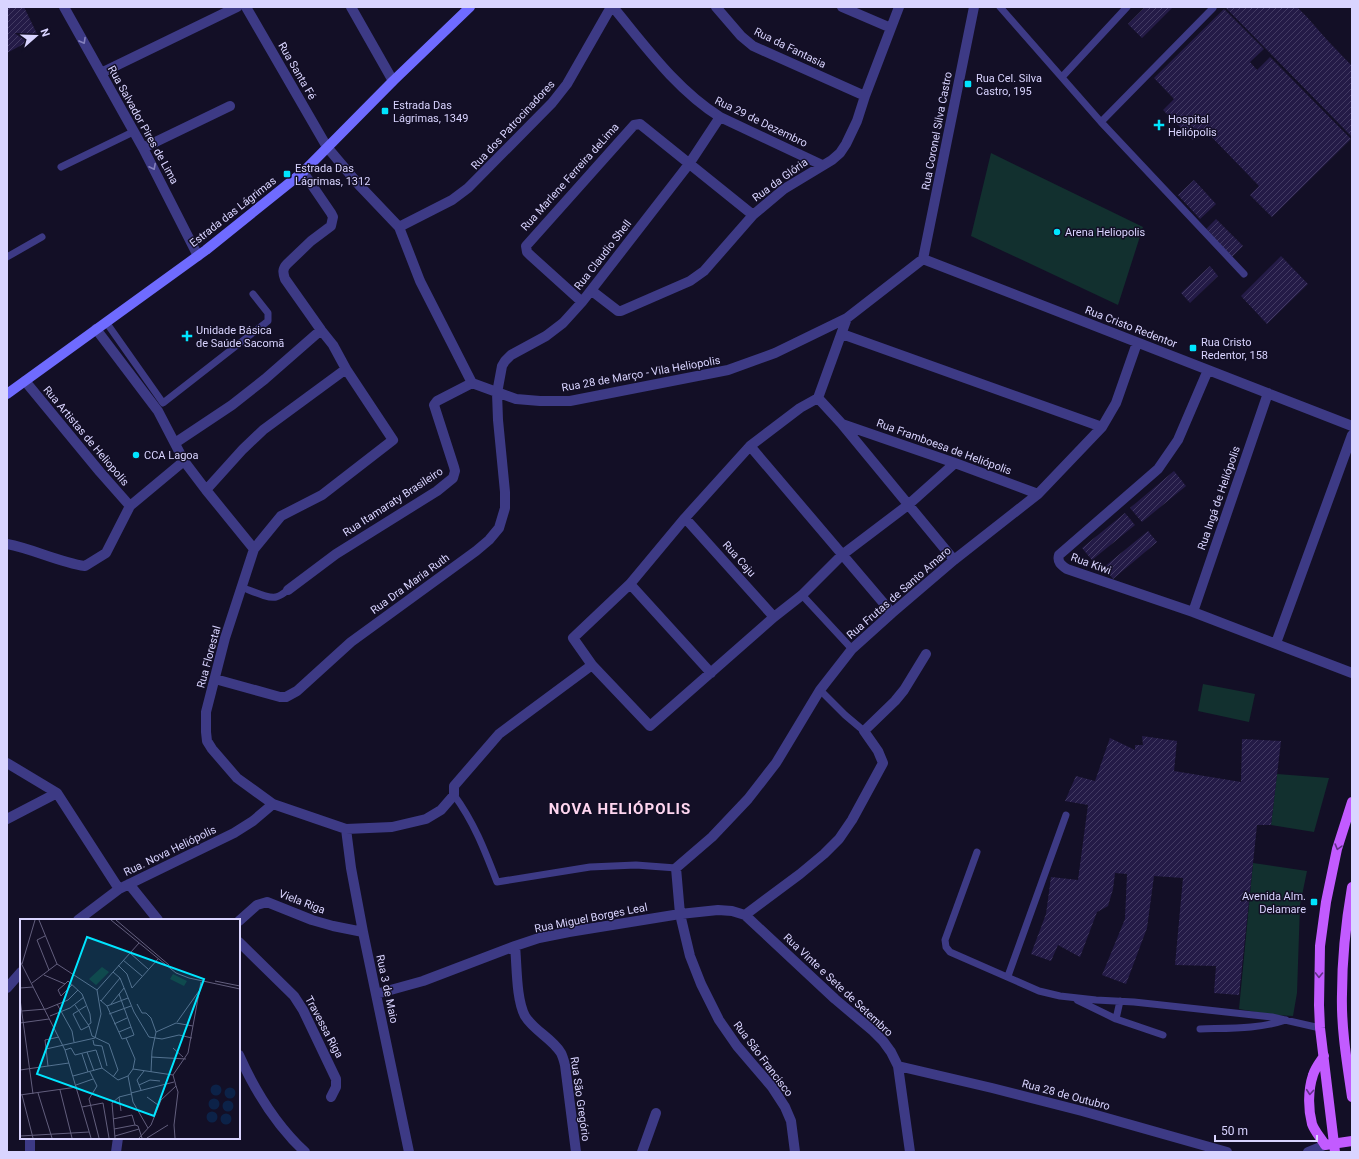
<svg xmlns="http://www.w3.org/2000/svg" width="1359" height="1159" font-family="Roboto,sans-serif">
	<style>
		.green { fill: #12302f }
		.building { fill: url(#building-hatch) }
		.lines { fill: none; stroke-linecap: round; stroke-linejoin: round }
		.service { stroke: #3d3a85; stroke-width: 7 }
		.minor { stroke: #3d3a85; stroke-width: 10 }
		.secondary { stroke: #6f6bff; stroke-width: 10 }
		.primary { stroke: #c25bff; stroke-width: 10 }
		.oneway { stroke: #837fbc }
		.oneway2 { stroke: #623188 }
		.poi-dot { fill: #00e5ff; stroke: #130f26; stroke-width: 1.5 }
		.labels { text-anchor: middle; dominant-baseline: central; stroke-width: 3; stroke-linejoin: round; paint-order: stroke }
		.street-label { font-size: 11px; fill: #d9d4ff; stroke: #130f26 }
		.poi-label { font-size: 11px; fill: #d9d4ff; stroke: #130f26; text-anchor: start }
		.district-label { font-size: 15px; font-weight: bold; letter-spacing: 1px; fill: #ffd6f0; stroke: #130f26 }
		.inset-road { fill: none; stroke: #625e7d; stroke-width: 1 }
		.view { fill: #00e5ff; fill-opacity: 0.15; stroke: #00e5ff; stroke-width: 2 }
		.inset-edge { fill: none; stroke: #d9d4ff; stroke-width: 2 }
	</style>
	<defs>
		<pattern id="building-hatch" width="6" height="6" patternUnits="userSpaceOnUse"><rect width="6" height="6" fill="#241b47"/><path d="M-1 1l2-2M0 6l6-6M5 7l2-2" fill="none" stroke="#433b63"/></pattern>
	</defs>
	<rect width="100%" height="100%" fill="#130f26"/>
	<!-- green -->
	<path class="green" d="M 991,153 L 1143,227 L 1118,305 L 971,236 Z
		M 1203,684 L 1255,694 L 1249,722 L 1198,711 Z
		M 1277,774 L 1329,778 L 1314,832 L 1271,825 Z
		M 1253,863 L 1307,871 L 1300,905 L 1297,993 L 1293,1016 L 1274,1015 L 1239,1009 Z"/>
	<!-- building -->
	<path class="building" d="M 7,7 L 24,7 L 38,36 L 7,53 Z
		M 1145,7 L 1173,7 L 1142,38 L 1128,24 Z
		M 1225,7 L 1297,7 L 1306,16 L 1328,41 L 1352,66 L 1352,137 Z
		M 1224,9 L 1264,49 L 1250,62 L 1257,70 L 1270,57 L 1351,139 L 1272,217 L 1250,195 L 1259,186 L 1204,129 L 1193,140 L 1163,110 L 1174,99 L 1154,78 Z
		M 1194,180 L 1216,204 L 1200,219 L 1178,195 Z
		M 1216,219 L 1243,246 L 1231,258 L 1204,231 Z
		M 1281,256 L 1308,284 L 1267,324 L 1241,296 Z
		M 1210,266 L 1218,276 L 1190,303 L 1181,293 Z
		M 1174,471 L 1186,486 L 1142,522 L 1130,508 Z
		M 1125,513 L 1135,525 L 1092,560 L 1082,548 Z
		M 1148,531 L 1157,542 L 1113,579 L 1104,567 Z
		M 1142,736 L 1177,741 L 1174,771 L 1241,782 L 1242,739 L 1281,741 L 1271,825 L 1257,825 L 1239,995 L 1214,993 L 1216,966 L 1175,965 L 1183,878 L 1154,876 L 1147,928 L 1126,984 L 1102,975 L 1125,919 L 1127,874 L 1115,873 L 1113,889 L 1108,906 L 1097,912 L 1080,957 L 1058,945 L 1051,961 L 1031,954 L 1046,914 L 1051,877 L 1078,880 L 1088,805 L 1065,801 L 1076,776 L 1095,781 L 1110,738 L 1135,750 L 1135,745 L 1143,745 Z"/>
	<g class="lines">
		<!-- service -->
		<path class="service" d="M 1000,7 L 1101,122 L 1244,274
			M 1062,77 L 1127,7
			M 1101,122 L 1213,8
			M 61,167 L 133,132
			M 7,257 L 42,237
			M 106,322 L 163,403 L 268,321 L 268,313 L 253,294
			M 241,587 C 250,590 268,599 276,597 C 281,596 284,593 288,590
			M 802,595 L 852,649
			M 820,690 L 845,715 L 864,731
			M 454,795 C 474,822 485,851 497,882 L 590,867 L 636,865 L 676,868
			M 977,852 L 945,940 L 946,947 L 950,952 L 1039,991 L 1060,996 L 1096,1000 L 1134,1002 L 1272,1017 L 1320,1028
			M 1008,976 L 1066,815
			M 1077,1000 L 1116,1019 L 1163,1035
			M 1116,1019 L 1120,1001
			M 1200,1029 C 1229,1028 1259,1029 1286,1020"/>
		<!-- minor -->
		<path class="minor" d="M 64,7 L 143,148 L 198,256
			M 246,7 L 327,147 L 359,185 L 399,227 L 420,281 L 472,383 L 516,399 L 540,401 L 570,401 L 728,370 L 775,353 L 847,318 L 923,259
			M 351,7 L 393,81
			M 613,7 C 646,47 676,89 720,117 L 822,165
			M 716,7 L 741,36 L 753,46 L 865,96
			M 842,7 L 891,28
			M 101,73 L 237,7
			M 143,148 L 230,106
			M 399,227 L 452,200 L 468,188 L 552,103 L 567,84 L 611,7
			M 923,259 L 1352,426
			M 923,259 L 974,7
			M 592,291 L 618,311 L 621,311 L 690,281 L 704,271 L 753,215 L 784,189 L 832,160 L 840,153 L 846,144 L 857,121 L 865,96 L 899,7
			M 582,302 L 530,255 L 527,252 L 526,246 L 634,125 L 640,124 L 753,215
			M 96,329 L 158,411 L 184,461 L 206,490 L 254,549
			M 842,334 L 1102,427
			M 346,369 L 393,440 L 322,495 L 281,516 L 254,549 L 225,638 L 206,712 L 206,732 L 207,741 L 212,749 L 237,778 L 273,804 L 346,829 L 392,827 L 426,819 L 441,810 L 454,795 L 454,786 L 499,734 L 592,665 L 573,638 L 630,584 L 685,518 L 750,446 L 800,408 L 818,398 L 847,318
			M 1208,370 L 1178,440 L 1158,469 L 1059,555 C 1057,562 1061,565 1067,569 L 1193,612 L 1352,673
			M 25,381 L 100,472 L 130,506
			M 818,398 L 841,423 L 954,560
			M 842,424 L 955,463 L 1038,494
			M 175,443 L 232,405 L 265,379 L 321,330
			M 750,446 L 892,613
			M 206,490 L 243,449 L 263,430 L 346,369 L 333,345 L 321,330 L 285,279 C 283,273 282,269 287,264 L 311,241 L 331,226 L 333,217 L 331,213 L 303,172
			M 685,518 L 774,617
			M 7,544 C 34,549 58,562 85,566 L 106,553 L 130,506 L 184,461
			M 630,584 L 711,673
			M 288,590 L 336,554 L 437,491 L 453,478 L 455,471 L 454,467 L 434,405 L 437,401 L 472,383
			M 1193,612 L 1268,393
			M 1276,643 L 1352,435
			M 592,665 L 650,726 L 774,617 L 802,595 L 842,555 L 908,505 L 955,463
			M 215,679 L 280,697 L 286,697 L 297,691 L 351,642 L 476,551 L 489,540 L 499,528 L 505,508 L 505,492 L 498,420 L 497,393 L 502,366 L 505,361 L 511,355 L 546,336 L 563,323 L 582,302 L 689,164 L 720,117
			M 7,763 L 57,793 L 119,889
			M 7,819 L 57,793
			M 346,829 L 351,868 L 363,932 L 409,1152
			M 129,884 L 158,920
			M 745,915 L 800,874 L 824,854 L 839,839 L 852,820 L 883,763 L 878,751 L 864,731 L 895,701 L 904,690 L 926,654
			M 78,920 L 119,889 L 234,833 L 253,821 L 273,804
			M 239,921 L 257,905 L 267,902 L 312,920 L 333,926 L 363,932
			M 239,942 L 294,996 L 303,1010 L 336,1079 L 336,1087 L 331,1097
			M 515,946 C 517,966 516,999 525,1016 C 534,1031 552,1038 561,1053 C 563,1057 564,1061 565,1065 L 576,1152
			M 7,988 L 21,972
			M 376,994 L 423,981 L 515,946 L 539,938 L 569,932 L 680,914 L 718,910 L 732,911 L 745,915 L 835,999 L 873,1031 L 883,1041 L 891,1052 L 898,1066 L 910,1152
			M 239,1055 C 255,1091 276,1125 305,1152
			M 898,1066 L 992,1088 L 1082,1111 L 1227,1152
			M 30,1152 L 30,1138
			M 116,1152 L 118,1138
			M 642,1152 L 656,1113
			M 795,1152 L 791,1121 L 785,1107 L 772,1087 L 737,1046 L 719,1020 L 701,984 L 690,956 L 680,914 L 676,868 L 712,837 L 748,799 L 776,763 L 820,690 L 852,649 L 892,613 L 954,560 L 1038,494 L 1102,427 L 1116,403 L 1137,343
			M 1308,1152 L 1325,1145"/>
		<!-- secondary -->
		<path class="secondary" d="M 7,394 L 206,250 L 303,172 L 393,81 L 470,7"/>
		<!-- primary -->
		<path class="primary" d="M 1352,887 C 1346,922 1342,958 1342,994 C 1341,1028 1347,1063 1352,1097
			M 1324,1056 C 1320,1062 1315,1068 1313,1075 C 1308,1090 1308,1109 1312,1124 C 1315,1132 1321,1138 1325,1145 L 1352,1141
			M 1335,1152 L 1320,1028 L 1319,1005 L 1320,946 L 1326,902 L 1337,849 L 1352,802"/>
	</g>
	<!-- one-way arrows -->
	<defs><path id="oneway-chevron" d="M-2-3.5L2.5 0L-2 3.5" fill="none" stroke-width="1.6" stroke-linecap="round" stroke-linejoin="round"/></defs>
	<g class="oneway">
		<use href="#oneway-chevron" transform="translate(83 41) rotate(61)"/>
		<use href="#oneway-chevron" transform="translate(153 167) rotate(63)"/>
	</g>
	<g class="oneway2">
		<use href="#oneway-chevron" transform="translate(1338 847) rotate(106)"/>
		<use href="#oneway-chevron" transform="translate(1319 975) rotate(91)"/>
		<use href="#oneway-chevron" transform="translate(1310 1092) rotate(95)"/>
	</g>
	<!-- markers -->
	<g class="poi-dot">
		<rect x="964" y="80" width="8" height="8" rx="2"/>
		<rect x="381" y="107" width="8" height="8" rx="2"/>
		<path d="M1157 119h4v4h4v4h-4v4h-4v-4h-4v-4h4z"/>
		<rect x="283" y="170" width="8" height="8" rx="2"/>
		<circle cx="1057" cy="232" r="4"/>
		<path d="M185 330h4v4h4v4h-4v4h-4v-4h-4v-4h4z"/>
		<rect x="1189" y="344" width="8" height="8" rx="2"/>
		<circle cx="136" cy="455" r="4"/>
		<rect x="1310" y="898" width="8" height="8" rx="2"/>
	</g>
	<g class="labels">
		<!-- street labels -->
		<g class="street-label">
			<text transform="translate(790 48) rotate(26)">Rua da Fantasia</text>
			<text transform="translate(297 71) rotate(60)">Rua Santa Fé</text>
			<text transform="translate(761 122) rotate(26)">Rua 29 de Dezembro</text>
			<text transform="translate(143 125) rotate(61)">Rua Salvador Pires de Lima</text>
			<text transform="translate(513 125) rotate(-47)">Rua dos Patrocinadores</text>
			<text transform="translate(937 131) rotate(-79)">Rua Coronel Silva Castro</text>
			<text transform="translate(570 177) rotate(-48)">Rua Marlene Ferreira deLima</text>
			<text transform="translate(780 180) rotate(-36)">Rua da Glória</text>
			<text transform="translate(233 212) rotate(-38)">Estrada das Lágrimas</text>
			<text transform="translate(603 255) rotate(-52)">Rua Claudio Shell</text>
			<text transform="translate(1131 327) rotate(21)">Rua Cristo Redentor</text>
			<text transform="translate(641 374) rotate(-10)">Rua 28 de Março - Vila Heliopolis</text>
			<text transform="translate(86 436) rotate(50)">Rua Artistas de Heliopolis</text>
			<text transform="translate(944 447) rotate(20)">Rua Framboesa de Heliópolis</text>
			<text transform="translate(1219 498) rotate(-71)">Rua Ingá de Heliópolis</text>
			<text transform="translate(393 502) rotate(-33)">Rua Itamaraty Brasileiro</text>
			<text transform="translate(739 559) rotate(48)">Rua Caju</text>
			<text transform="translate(1091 564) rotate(20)">Rua Kiwi</text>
			<text transform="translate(410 584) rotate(-36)">Rua Dra Maria Ruth</text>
			<text transform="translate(899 593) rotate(-41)">Rua Frutas de Santo Amaro</text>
			<text transform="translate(209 657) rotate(-75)">Rua Florestal</text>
			<text transform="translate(170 851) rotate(-26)">Rua. Nova Heliópolis</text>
			<text transform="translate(302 902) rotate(21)">Viela Riga</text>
			<text transform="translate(591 918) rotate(-11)">Rua Miguel Borges Leal</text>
			<text transform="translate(838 985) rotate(43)">Rua Vinte e Sete de Setembro</text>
			<text transform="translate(387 989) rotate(78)">Rua 3 de Maio</text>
			<text transform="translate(324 1027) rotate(62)">Travessa Riga</text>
			<text transform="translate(763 1059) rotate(53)">Rua São Francisco</text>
			<text transform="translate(1066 1095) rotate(15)">Rua 28 de Outubro</text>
			<text transform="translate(580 1099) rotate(82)">Rua São Gregório</text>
		</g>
		<!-- poi labels -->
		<g class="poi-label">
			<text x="976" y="78">Rua Cel. Silva<tspan x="976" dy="13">Castro, 195</tspan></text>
			<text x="393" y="105">Estrada Das<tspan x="393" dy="13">Lágrimas, 1349</tspan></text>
			<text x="1168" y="119">Hospital<tspan x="1168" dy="13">Heliópolis</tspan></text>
			<text x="295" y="168">Estrada Das<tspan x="295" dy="13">Lágrimas, 1312</tspan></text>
			<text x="1065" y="232">Arena Heliopolis</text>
			<text x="196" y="330">Unidade Básica<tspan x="196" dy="13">de Saúde Sacomã</tspan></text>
			<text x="1201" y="342">Rua Cristo<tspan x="1201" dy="13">Redentor, 158</tspan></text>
			<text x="144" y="455">CCA Lagoa</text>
			<text x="1306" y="896" text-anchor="end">Avenida Alm.<tspan x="1306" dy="13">Delamare</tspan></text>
		</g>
		<!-- district labels -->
		<g class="district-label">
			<text x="620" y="809">NOVA HELIÓPOLIS</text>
		</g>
	</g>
	<!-- overview -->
	<g transform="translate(20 919)">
		<rect width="220" height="220" fill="#130f26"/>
		<path d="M 82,48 L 89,53 L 76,66 L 69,60 ZM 153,55 L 167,62 L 164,67 L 150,60 Z" fill="#12302f"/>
		<path d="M190.5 171a5.5 5.5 0 1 1 11 0a5.5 5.5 0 1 1-11 0ZM204.5 174a5.5 5.5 0 1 1 11 0a5.5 5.5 0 1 1-11 0ZM188.5 185a5.5 5.5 0 1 1 11 0a5.5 5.5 0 1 1-11 0ZM202.5 187a5.5 5.5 0 1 1 11 0a5.5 5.5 0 1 1-11 0ZM186.5 198a5.5 5.5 0 1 1 11 0a5.5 5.5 0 1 1-11 0ZM200.5 200a5.5 5.5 0 1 1 11 0a5.5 5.5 0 1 1-11 0Z" fill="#0c2248"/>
		<path class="inset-road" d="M 19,1 L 37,45 L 77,71M 91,1 L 156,54 L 169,59 L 220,70M 96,1 L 149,46M 25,17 L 17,21 L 29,51M 110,34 L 128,50M 103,41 L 122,57M 0,42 L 45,131 L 71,219M 2,45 L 15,1M 98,46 L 107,55 L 112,69 L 138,40M 93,53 L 100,59 L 114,93 L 129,118 L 142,120 L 159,116 L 172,119M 24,56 L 45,65 L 48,62 L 62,75 L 70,95 L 71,104 L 68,106M 195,62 L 220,67M 12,64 L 37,45M 45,65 L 38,71 L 41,77 L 52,66M 0,69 L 13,68M 77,71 L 119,24M 99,75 L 114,116 L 106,119M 0,80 L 13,175M 81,82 L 100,59M 37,85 L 52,112 L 54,123M 91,85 L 104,69M 117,85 L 122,94 L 126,94 L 131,99 L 136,113M 55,86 L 69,107 L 72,117 L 89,125 L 98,151 L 93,158M 66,87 L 53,95 L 61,111 L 69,107M 87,87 L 108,79M 2,92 L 26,90 L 48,81 L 58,71M 89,95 L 111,87M 30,97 L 50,89 L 64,78M 157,103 L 179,72M 0,104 L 29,100M 94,105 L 107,99M 99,113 L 111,108M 136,113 L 156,104 L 173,107M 73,121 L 74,126 L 82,127 L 87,147M 153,129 L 163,138M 26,130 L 75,119 L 81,95 L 77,71M 45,131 L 51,129 L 55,136 L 67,133 L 74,152M 67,133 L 76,131 L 82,149 L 98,161 L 108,157 L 113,150 L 115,140 L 106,119 L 102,120 L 87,87 L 80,81M 62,135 L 68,153M 131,138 L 166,140M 28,147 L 25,121 L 39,118M 113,150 L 153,156M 0,151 L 49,144M 70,153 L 77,167 L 69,180 L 79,219M 131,153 L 132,132 L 136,113M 53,157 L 82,149M 108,157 L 113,183 L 128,209M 56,166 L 73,160M 119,166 L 130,161 L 140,162M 40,171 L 52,219M 121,171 L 117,161 L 124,152M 18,174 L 32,219M 111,174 L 154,163M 0,176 L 57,168M 2,176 L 13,219M 99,178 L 101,192M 127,178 L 138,186M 62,188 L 83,184 L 89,219M 93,200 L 112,196 L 115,206M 94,210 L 115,206 L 118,207 L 122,219M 0,217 L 69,213M 95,217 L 119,210M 95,219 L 92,184 L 99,178 L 111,175M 119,219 L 131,206 L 141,181 L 156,167 L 153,156 L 168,134 L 181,63M 127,219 L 148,206M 155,219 L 154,206 L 158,173 L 156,167"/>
		<path class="view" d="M 67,18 L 184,60 L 134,197 L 17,155 Z"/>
		<rect width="220" height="220" class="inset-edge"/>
	</g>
	<!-- border -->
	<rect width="1359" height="1159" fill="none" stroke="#d9d4ff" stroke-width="16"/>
	<!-- north arrow -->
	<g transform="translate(36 36) rotate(70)" stroke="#130f26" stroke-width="3" paint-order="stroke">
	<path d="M0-3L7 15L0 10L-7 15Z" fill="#d9d4ff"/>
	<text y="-6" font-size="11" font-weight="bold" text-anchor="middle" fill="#d9d4ff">N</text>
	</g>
	<!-- scale -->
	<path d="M1215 1135v6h102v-6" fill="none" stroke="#d9d4ff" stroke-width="2"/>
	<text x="1221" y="1135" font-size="12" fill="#d9d4ff" stroke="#130f26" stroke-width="3" paint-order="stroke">50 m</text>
</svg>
